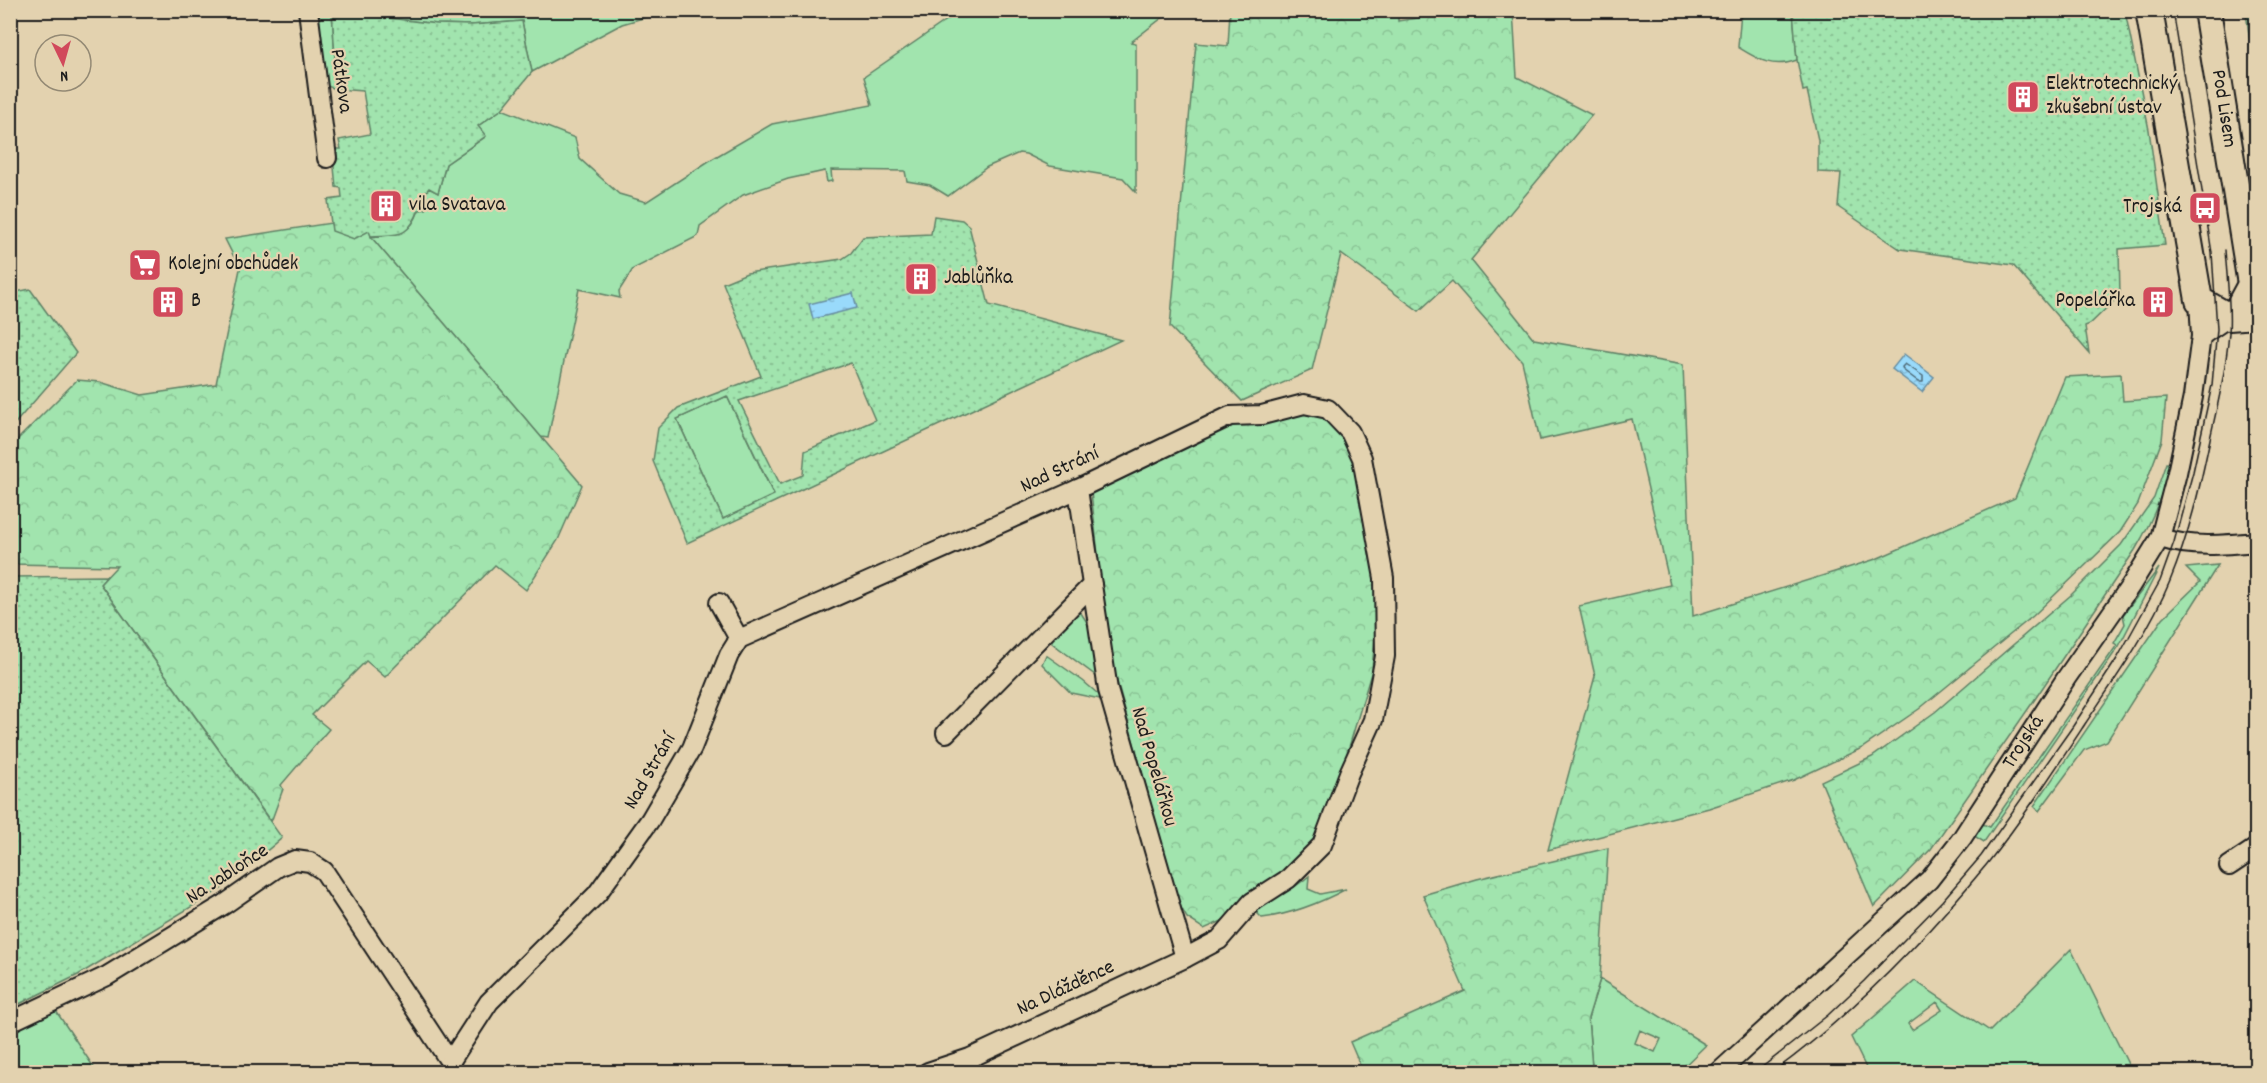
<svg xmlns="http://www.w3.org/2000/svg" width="2267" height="1083" font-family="Dekko,sans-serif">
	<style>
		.grass { fill: #a1e4ae; stroke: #5e8065; stroke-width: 1.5; fill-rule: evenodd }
		.forest { fill: url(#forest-crowns); stroke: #5e8065; stroke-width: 1.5 }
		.garden { fill: url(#garden-dots); stroke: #5e8065; stroke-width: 1.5; fill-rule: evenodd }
		.water { fill: url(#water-ripples); stroke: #678ea2; stroke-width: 1.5 }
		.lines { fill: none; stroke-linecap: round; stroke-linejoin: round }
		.shore { stroke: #4e6875; stroke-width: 1.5 }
		.street-casing { stroke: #1c1c1c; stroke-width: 22 }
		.secondary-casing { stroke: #1c1c1c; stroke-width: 30 }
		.street { stroke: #e3d2af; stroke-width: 18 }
		.secondary { stroke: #e3d2af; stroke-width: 26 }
		.tram { stroke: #1c1c1c; stroke-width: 1.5 }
		.labels { text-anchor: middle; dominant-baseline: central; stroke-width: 4.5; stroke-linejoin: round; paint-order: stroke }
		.street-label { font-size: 21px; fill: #1c1c1c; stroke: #e3d2af }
		.poi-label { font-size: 21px; fill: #1c1c1c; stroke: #e3d2af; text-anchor: start }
	</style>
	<defs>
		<pattern id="forest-crowns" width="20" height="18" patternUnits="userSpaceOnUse" patternTransform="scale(1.5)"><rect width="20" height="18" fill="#a1e4ae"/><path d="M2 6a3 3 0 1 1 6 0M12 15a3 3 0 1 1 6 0" fill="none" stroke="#8ac395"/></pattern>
		<pattern id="garden-dots" width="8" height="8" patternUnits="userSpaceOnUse" patternTransform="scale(1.5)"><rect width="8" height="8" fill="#a1e4ae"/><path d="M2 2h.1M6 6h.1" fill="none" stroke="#8ac395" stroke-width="1.8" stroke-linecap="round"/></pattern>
		<pattern id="water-ripples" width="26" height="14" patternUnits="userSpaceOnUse" patternTransform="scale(1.5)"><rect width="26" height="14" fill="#99dafb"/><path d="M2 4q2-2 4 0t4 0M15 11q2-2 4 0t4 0" fill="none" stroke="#83bad7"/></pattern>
	</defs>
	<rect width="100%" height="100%" fill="#e3d2af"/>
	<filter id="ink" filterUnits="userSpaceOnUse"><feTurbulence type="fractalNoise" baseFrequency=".0167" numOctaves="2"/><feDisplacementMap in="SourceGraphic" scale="12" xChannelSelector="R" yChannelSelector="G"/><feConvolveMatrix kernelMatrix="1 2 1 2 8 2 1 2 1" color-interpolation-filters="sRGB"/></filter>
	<g filter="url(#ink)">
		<!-- grass -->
		<path class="grass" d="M 316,11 L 332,11 L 337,89 L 326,86 Z
			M 333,11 L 667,11 L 622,24 L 532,72 L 522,21 L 471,25 L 437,24 Z
			M 960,11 L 1178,11 L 1162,18 L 1131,42 L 1136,43 L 1136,192 L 1123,178 L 1050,166 L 1026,154 L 1019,153 L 987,167 L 948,196 L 930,185 L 907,181 L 905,171 L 831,170 L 832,181 L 827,182 L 825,171 L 788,179 L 743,195 L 700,226 L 698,236 L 633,269 L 619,291 L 620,298 L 579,289 L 548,438 L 541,437 L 371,237 C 396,234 410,237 419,210 C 422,202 423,195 429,188 L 438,193 L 446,164 L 485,137 L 478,126 L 502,109 L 575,138 L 580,159 L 619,194 L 646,202 L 712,159 L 772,124 L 872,105 L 864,77 Z
			M 1741,11 L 1793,11 L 1797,60 C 1773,69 1759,60 1738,47 Z
			M 2245,11 L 2256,11 L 2256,83 L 2247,20 Z
			M 727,396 L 774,496 L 723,519 L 677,419 Z
			M 2218,565 L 2107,741 L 2084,750 L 2039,811 L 2034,806 L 2163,618 L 2200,582 L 2186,568 Z
			M 2159,568 L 2119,646 L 1984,842 L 1971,834 L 1978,822 L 1990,827 L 2117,645 L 2114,643 L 2125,624 L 2123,615 Z
			M 1075,613 L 1081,613 L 1090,627 L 1099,678 L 1052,643 L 1051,636 Z
			M 1046,655 L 1083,681 L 1105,700 L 1071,693 L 1042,664 Z
			M 1309,876 L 1308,889 L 1320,894 L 1346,889 C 1320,903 1292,914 1262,918 L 1257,913 L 1257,909 C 1275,897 1293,890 1309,876 Z
			M 2071,949 L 2132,1072 L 1868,1072 L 1851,1037 L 1915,981 L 1990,1031 ZM 1937,1002 L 1942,1010 L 1912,1030 L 1908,1024 Z
			M 1600,979 L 1706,1045 L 1678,1072 L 1600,1072 L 1592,1067 L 1588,1018 ZM 1640,1030 L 1661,1039 L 1655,1052 L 1635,1043 Z
			M 56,1011 L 97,1072 L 11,1072 L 10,1031 Z"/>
		<!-- forest -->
		<path class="forest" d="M 1230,11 L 1398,11 L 1398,21 L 1467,11 L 1513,11 L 1517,77 L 1592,115 L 1471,260 L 1534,339 L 1683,365 L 1693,616 L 1876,559 L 2015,498 L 2065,377 L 2121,374 L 2123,401 L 2166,398 L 2162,440 L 2138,504 L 2120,532 L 2033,616 L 1919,709 L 1862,748 L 1794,780 L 1709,808 L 1548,850 L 1595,676 L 1579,606 L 1670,585 L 1632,419 L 1540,440 L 1522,361 L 1452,281 L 1419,311 L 1341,254 L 1312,370 L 1242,401 L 1170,327 L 1196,43 L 1228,46 Z
			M 331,223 L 333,231 L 370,231 L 371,237 L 582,485 L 558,540 L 526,590 L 495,565 L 385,677 L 366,661 L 312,715 L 329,729 L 281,785 L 283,789 L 271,822 L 100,584 L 117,566 L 11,564 L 11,446 L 77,380 L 100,382 L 142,395 L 216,384 L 240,269 L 225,239 Z
			M 1309,410 L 1330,419 L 1348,447 L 1359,473 L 1379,591 L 1372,670 L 1344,764 L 1315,843 L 1240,913 L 1204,929 L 1187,918 L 1178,902 L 1109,653 L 1091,492 L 1227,423 Z
			M 2166,463 L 2170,463 C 2164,494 2151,523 2135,550 L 2033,702 L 1931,849 L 1874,907 L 1821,781 L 1872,757 L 1935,712 L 2071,595 L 2121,545 L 2154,498 Z
			M 1608,848 L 1600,979 L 1588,1018 L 1592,1067 L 1600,1072 L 1363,1072 L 1350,1042 L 1465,991 L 1423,895 L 1477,879 Z"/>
		<!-- garden -->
		<path class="garden" d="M 332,11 L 437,24 L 471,25 L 522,21 L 532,72 L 502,109 L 478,126 L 486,136 L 446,164 L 438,193 L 429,188 L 425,193 L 426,209 L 419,210 C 407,239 399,234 371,236 L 369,231 L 354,239 L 332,231 L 328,200 L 342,198 L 341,188 L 336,187 L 333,157 L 337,156 L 336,149 L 341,149 L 339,140 L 370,134 L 363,91 L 337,89 Z
			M 1793,11 L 2125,11 L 2149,130 L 2165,245 L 2119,249 L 2120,295 L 2090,324 L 2085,326 L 2089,353 L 2013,265 L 1900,249 L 1838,207 L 1841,173 L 1818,172 L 1818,140 L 1807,90 L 1803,91 L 1797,60 Z
			M 934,216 L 962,220 L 969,226 L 989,305 L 1121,340 L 687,543 L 653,461 L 658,428 L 678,408 L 761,376 L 723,283 L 747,273 L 842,259 L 851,253 L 863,237 L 931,234 ZM 851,363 L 875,420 L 805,451 L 803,475 L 780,484 L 739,401 ZM 727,396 L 774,495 L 723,519 L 677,419 Z
			M 30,289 L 76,353 L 11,428 L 11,293 Z
			M 107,576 L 100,584 L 282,838 L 221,889 L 78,975 L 11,1008 L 11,577 Z"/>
		<!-- water -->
		<path class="water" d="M 853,293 L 857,308 L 813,319 L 809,304 Z
			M 1904,354 L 1934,377 L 1922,392 L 1892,369 Z"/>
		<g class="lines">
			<!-- shore -->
			<path class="shore" d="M 1905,364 L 1923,376 L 1923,382 L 1919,382 L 1903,370 L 1902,367 Z"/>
			<!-- street casing -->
			<g class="street-casing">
				<g id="street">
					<path d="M 308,10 L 327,158"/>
					<path d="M 2201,336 L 2229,317 L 2250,278"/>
					<path d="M 2160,538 C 2191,548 2224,545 2256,542"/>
					<path d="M 1092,585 L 1108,690 L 1185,958"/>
					<path d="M 719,603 L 739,639"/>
					<path d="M 946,733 L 1092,585 L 1078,489"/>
					<path d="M 2229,866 L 2256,848"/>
					<path d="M 10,1022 L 107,976 L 225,904 L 278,867 L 295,860 L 310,862 L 324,871 L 450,1062 L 452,1071"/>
					<path d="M 450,1062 L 489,1002 L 597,894 L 650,820 L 692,748 L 729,655 L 739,639 L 1078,489 L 1230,416 L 1262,415 L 1304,404 L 1328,409 L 1350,432 L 1362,458 L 1384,578 L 1385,656 L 1373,720 L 1349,773 L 1322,845 L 1288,879 L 1252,902 L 1219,940 L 1185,958 L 970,1058 L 928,1072"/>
					<path id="s1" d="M 1719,1072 L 1929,880 L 1962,838 L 2067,677 L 2131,585 L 2160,538 L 2177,473 L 2193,397 L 2201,336 L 2199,300"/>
				</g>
			</g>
			<!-- secondary casing -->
			<g class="secondary-casing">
				<g id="secondary">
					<path d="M 2149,10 L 2199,300 L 2229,317 L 2256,315"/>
					<path id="s2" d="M 2207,10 L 2250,278 L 2256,286"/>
				</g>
			</g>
			<!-- street -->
			<use href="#street" class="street"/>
			<!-- secondary -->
			<use href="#secondary" class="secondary"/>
			<!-- tram -->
			<path class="tram" d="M 1756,1072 L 1828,1015 L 1864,981 L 1942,901 L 1981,856 L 2073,726 L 2118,657 L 2160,581 L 2174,542 L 2193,472 L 2212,385 L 2217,329 L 2212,253 L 2173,10
				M 1773,1072 C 1853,1014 1924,940 1987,864 C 2022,820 2054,771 2085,724 C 2116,678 2149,632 2170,581 C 2189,535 2200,487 2210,439 C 2218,404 2226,369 2229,333 C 2231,306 2227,278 2225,250"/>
		</g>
	</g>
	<!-- icons -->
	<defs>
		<g id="building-square" transform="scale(1.725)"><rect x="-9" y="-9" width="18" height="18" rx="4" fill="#d1495b" stroke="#e3d2af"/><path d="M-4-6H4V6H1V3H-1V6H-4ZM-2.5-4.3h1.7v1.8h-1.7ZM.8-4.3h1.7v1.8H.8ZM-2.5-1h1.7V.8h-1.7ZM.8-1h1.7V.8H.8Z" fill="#fff"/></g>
		<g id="bus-square" transform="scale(1.725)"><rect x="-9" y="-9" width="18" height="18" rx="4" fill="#d1495b" stroke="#e3d2af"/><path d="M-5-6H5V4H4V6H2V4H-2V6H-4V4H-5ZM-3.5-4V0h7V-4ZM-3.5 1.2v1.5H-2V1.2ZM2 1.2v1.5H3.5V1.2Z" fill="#fff"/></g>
		<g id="supermarket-square" transform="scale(1.725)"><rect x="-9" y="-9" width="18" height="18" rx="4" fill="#d1495b" stroke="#e3d2af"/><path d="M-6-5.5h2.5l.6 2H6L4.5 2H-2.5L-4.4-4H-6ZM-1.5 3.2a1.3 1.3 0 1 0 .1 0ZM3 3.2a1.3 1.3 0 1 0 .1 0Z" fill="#fff"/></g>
	</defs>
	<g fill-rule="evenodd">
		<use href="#building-square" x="2023" y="97"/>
		<use href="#building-square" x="386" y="206"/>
		<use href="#bus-square" x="2205" y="208"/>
		<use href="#supermarket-square" x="145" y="265"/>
		<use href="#building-square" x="921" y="279"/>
		<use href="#building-square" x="168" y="302"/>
		<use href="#building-square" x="2158" y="302"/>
	</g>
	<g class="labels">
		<!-- street labels -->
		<g class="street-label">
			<text transform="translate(340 81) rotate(82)">Pátkova</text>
			<text stroke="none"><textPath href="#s2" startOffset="100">Pod Lisem</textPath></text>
			<text transform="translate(1060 471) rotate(-25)">Nad Strání</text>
			<text stroke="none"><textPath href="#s1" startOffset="452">Trojská</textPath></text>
			<text transform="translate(1153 767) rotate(74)">Nad Popelářkou</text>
			<text transform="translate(651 772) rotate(-60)">Nad Strání</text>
			<text transform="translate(228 875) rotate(-33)">Na Jabloňce</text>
			<text transform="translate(1066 989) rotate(-25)">Na Dlážděnce</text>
		</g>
		<!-- poi labels -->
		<g class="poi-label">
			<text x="2046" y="85">Elektrotechnický<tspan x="2046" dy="24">zkušební ústav</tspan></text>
			<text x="409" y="206">vila Svatava</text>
			<text x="2182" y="208" text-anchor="end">Trojská</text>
			<text x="168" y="265">Kolejní obchůdek</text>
			<text x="944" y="279">Jablůňka</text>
			<text x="191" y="302">B</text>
			<text x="2135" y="302" text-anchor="end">Popelářka</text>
		</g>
	</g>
	<!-- margin -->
	<rect width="2267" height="1083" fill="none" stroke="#e3d2af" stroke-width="36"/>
	<rect x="18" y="18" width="2231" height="1047" fill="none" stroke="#1c1c1c" stroke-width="2" filter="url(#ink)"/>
	<!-- north arrow -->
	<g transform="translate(63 63) rotate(175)"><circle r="28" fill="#e3d2af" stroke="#938974" stroke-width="1.5"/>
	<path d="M0-4.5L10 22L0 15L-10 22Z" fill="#d1495b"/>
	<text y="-9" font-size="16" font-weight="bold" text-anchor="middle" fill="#1c1c1c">N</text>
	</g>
</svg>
